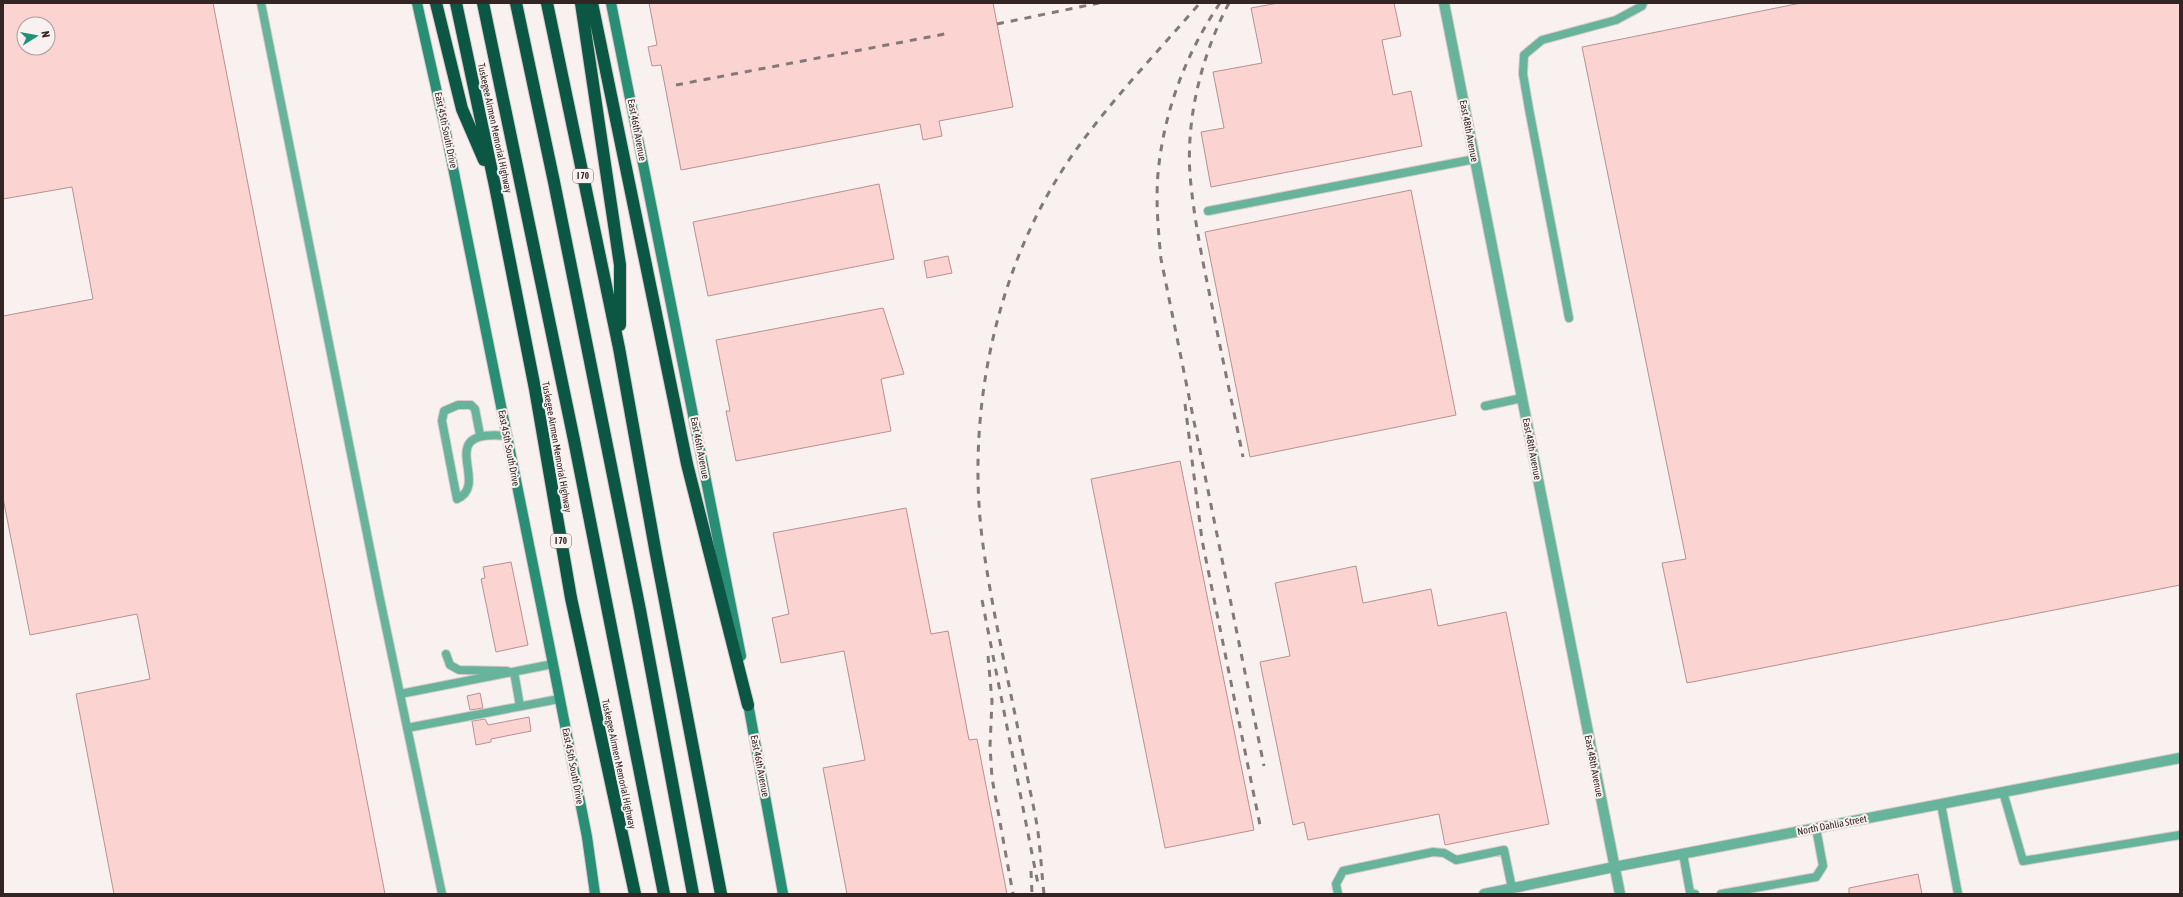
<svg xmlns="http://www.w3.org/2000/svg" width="2183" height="897" font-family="'Asap Condensed',sans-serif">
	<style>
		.building { fill: #fbd3d1; stroke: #b79290; fill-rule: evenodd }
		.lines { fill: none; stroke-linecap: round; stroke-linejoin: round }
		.service-casing { stroke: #d6cccb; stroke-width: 10 }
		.tertiary-casing { stroke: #d6cccb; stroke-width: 12 }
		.secondary-casing { stroke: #d6cccb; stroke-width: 12 }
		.motorway-casing { stroke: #d6cccb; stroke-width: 14 }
		.service { stroke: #68b39b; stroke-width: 8 }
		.tertiary { stroke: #68b39b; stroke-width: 10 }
		.secondary { stroke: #288e74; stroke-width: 10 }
		.motorway { stroke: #0c5644; stroke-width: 12 }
		.rail { stroke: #847878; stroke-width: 3; stroke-dasharray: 7 7; stroke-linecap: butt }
		.labels { text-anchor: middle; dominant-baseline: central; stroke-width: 4; stroke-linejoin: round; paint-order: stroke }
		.shield { fill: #f9f1f0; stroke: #6f6262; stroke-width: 1 }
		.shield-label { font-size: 9px; font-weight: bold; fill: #342525 }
		.street-label { font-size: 10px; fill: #342525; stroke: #f9f1f0 }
	</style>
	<rect width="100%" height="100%" fill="#f9f1f0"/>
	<!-- building -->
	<path class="building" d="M 3,3 L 213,3 L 385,894 L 114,894 L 76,694 L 150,679 L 137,614 L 30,635 L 3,498 L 3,316 L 93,299 L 72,187 L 3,199 ZM 24,24 L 48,24 L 48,48 L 24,48 Z
		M 649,3 L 993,3 L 1013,107 L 939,121 L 942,136 L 923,140 L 920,124 L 681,170 L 661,65 L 652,66 L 648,47 L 657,45 Z
		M 1278,3 L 1394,3 L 1401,36 L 1382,40 L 1393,95 L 1411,91 L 1422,146 L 1211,187 L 1201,132 L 1224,128 L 1213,72 L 1262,63 L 1251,8 Z
		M 1801,3 L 2180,3 L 2180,585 L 1687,683 L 1662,563 L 1686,559 L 1582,47 Z
		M 879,184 L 894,259 L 708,296 L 693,222 Z
		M 1411,190 L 1456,415 L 1250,457 L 1205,232 Z
		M 948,256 L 952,273 L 927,278 L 924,261 Z
		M 883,308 L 904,374 L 881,379 L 891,431 L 736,461 L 726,411 L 730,411 L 716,340 Z
		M 1180,461 L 1254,830 L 1165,848 L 1091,479 Z
		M 906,508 L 931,634 L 948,631 L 969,740 L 977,739 L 1007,894 L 847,894 L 823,768 L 865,760 L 844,651 L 781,663 L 772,618 L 789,614 L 773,533 Z
		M 511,562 L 528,645 L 496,652 L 481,579 L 485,578 L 483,567 Z
		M 1356,566 L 1363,603 L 1431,589 L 1438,626 L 1506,612 L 1549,824 L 1445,845 L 1439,814 L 1308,840 L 1304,822 L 1293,825 L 1260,662 L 1290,656 L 1275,583 Z
		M 480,693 L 483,708 L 470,710 L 467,696 Z
		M 529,717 L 531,731 L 491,739 L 491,742 L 476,745 L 472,721 L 485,719 L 488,725 Z
		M 1918,874 L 1922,894 L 1849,894 L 1849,888 Z"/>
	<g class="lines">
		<!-- service casing -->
		<g class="service-casing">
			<path id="service" d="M 261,3 L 379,594 L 442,894
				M 1208,211 L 1475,159
				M 1569,318 L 1529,109 L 1523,74 L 1524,55 L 1542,40 L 1616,20 L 1642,6 L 1643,3
				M 1485,406 L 1522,398
				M 480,435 L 475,409 L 471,405 L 458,405 L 444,411 L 442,421 L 457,499 C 492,484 431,428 507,436
				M 446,654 L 450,665 L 459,670 L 507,671
				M 514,672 L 520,706
				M 400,694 L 553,664
				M 407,728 L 559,699
				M 2003,792 L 2023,861 L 2180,835
				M 1941,804 L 1958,894
				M 1683,854 L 1690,892 L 1695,894
				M 1338,894 L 1336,884 L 1343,871 L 1433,852 L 1444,853 L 1456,860 L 1504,850 L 1512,888
				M 1721,894 L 1816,877 L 1823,866 L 1816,828"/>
		</g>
		<!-- tertiary casing -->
		<g class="tertiary-casing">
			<path id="tertiary" d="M 1444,3 L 1620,894
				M 1484,894 L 1614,867 L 2180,758"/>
		</g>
		<!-- secondary casing -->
		<g class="secondary-casing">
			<path id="secondary" d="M 417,3 L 445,128 L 553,664 L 587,837 L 595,894
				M 611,3 L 741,656
				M 747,698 L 783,894"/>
		</g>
		<!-- motorway casing -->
		<g class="motorway-casing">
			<path id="motorway" d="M 436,3 L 462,109 L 484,160
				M 456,3 L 495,186 L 535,389 L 571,598 L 635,894
				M 483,3 L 574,440 L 664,894
				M 516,3 L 554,182 L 640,610 L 693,894
				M 547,3 L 619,348 L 656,554 L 721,894
				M 581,3 L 620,265 L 620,325
				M 592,3 L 687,464 L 748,705"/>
		</g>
		<!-- service -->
		<use href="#service" class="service"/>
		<!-- tertiary -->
		<use href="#tertiary" class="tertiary"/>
		<!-- secondary -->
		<use href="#secondary" class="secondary"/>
		<!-- motorway -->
		<use href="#motorway" class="motorway"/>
		<!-- rail -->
		<path class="rail" d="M 1220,3 C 1187,52 1166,106 1159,164 C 1155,196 1158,228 1161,259 L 1264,766
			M 1229,3 C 1202,54 1186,117 1190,175 C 1194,220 1203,263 1212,306 C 1222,357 1233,407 1243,457
			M 997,24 L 1099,3
			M 676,85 L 950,33
			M 1185,404 L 1202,540 L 1260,825
			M 982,600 L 1038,884
			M 988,656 L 992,701 L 990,746 L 992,778 L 1013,894
			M 1031,871 L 1032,894
			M 1044,894 C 1042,876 1041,859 1039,841 C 1037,819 1031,797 1027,775 C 1013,700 995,626 984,552 C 963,413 997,256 1081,143 C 1117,94 1160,49 1200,3"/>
	</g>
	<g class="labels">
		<!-- shield labels -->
		<g class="shield">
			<rect x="573" y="169" width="20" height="14" rx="3"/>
			<rect x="551" y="534" width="20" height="14" rx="3"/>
		</g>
		<g class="shield-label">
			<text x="583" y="176">I 70</text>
			<text x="561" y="541">I 70</text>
		</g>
		<!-- street labels -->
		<g class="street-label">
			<text transform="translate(495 128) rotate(78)">Tuskegee Airmen Memorial Highway</text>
			<text transform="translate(446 130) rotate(78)">East 45th South Drive</text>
			<text transform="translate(637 130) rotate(79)">East 46th Avenue</text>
			<text transform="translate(1469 131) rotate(79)">East 48th Avenue</text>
			<text transform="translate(557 447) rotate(80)">Tuskegee Airmen Memorial Highway</text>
			<text transform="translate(509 448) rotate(79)">East 45th South Drive</text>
			<text transform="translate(700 448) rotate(79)">East 46th Avenue</text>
			<text transform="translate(1532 449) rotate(79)">East 48th Avenue</text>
			<text transform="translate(619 764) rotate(78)">Tuskegee Airmen Memorial Highway</text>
			<text transform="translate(573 766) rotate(79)">East 45th South Drive</text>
			<text transform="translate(760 766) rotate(79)">East 46th Avenue</text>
			<text transform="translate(1594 766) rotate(79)">East 48th Avenue</text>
			<text transform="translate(1832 825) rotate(-11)">North Dahlia Street</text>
		</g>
	</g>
	<!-- border -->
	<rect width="2183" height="897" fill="none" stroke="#342525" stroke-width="8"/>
	<!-- north arrow -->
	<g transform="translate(36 36) rotate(79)"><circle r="19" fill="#f9f1f0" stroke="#aa9f9f"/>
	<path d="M0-3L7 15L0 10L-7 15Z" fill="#1e9276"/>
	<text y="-6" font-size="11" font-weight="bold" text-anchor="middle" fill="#342525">N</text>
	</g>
</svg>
